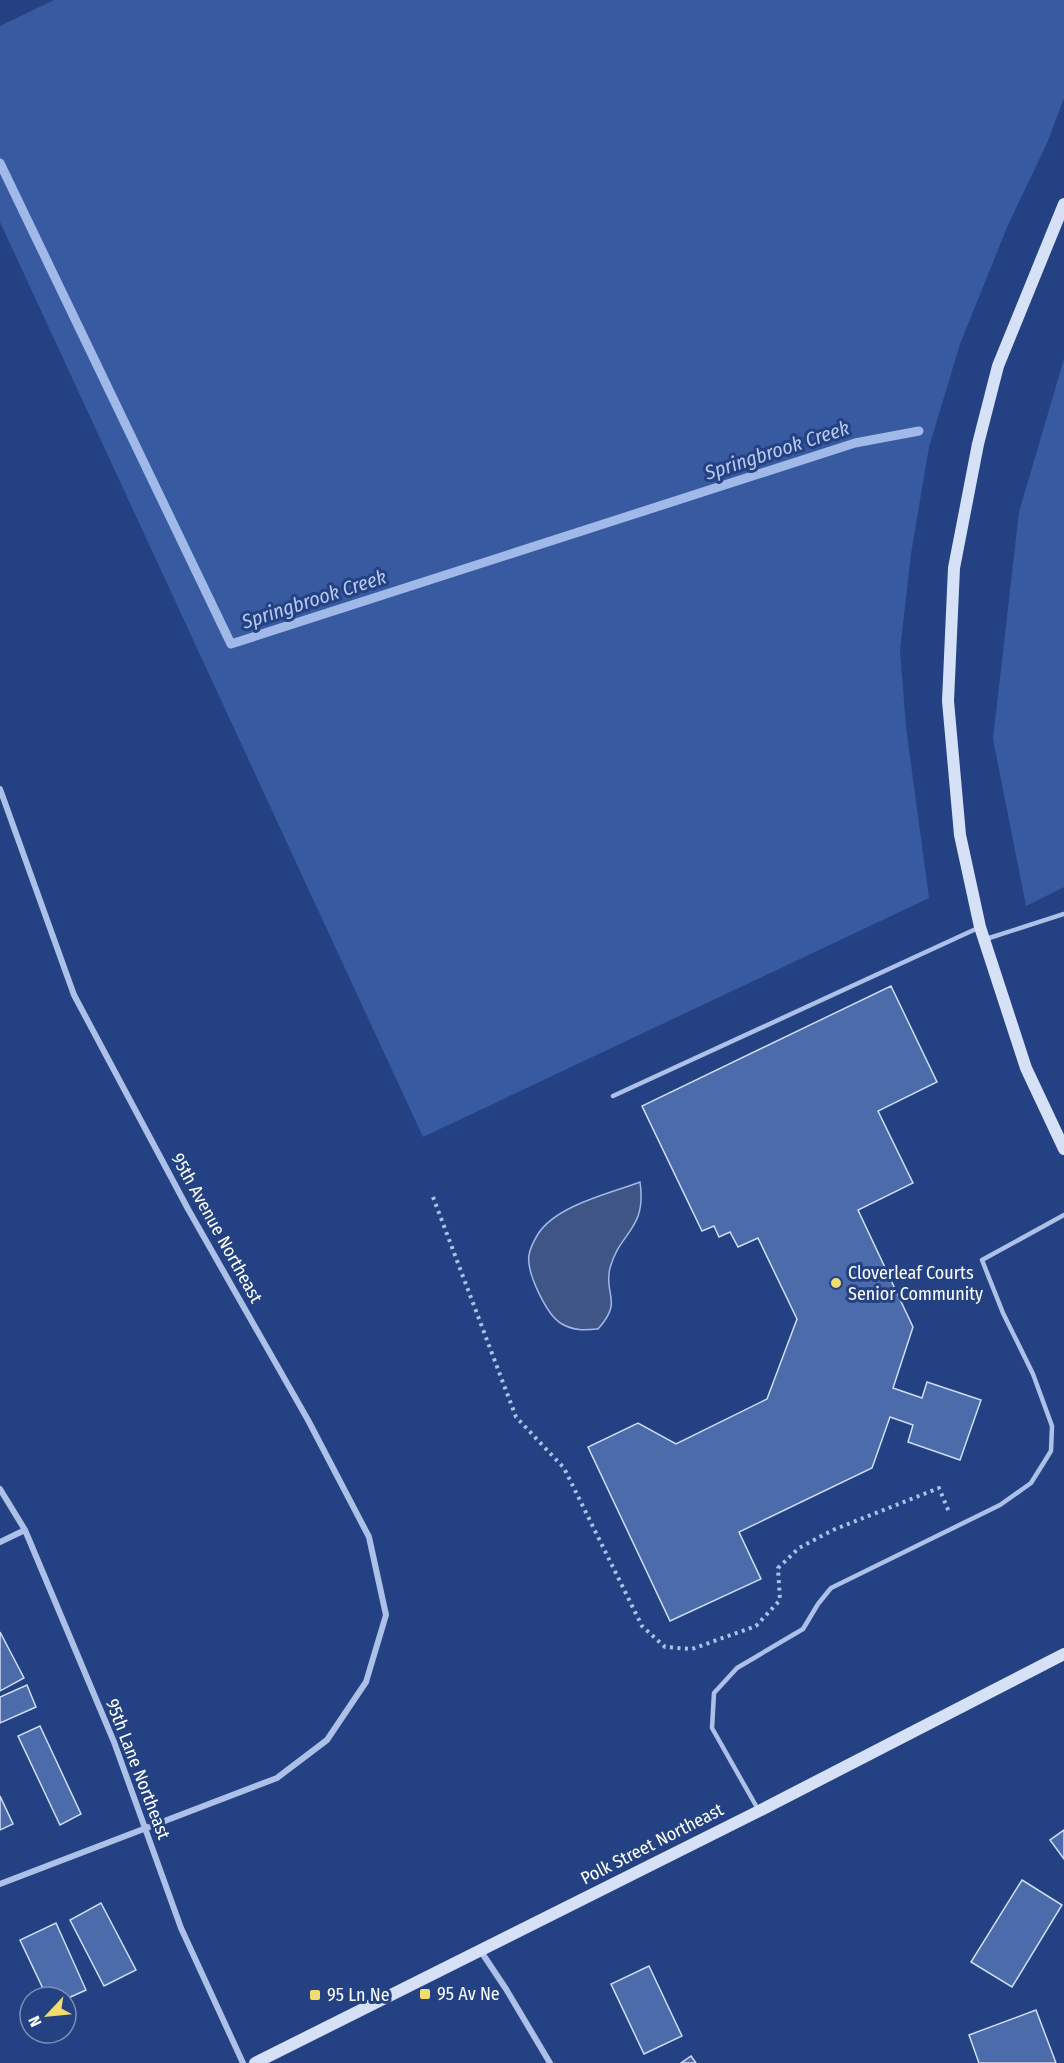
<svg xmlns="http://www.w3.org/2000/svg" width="1064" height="2063" font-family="'Fira Sans Condensed',sans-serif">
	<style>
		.green { fill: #385aa0 }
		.water { fill: #3f5585; stroke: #a0b9e8; stroke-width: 1.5 }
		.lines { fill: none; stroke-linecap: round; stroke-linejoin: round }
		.stream { stroke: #a0b9e8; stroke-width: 9 }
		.building { fill: #4c6bab; stroke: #cfdcf6; stroke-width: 1.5 }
		.path { stroke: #acc0e8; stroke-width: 4; stroke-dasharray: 3 4.5; stroke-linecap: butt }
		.lane { stroke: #acc0e8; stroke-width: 4.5 }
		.street { stroke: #acc0e8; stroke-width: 6 }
		.secondary { stroke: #d6e0f6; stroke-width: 12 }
		.poi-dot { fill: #f2dc6f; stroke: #244283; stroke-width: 2 }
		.labels { text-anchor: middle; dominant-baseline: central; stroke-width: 6; stroke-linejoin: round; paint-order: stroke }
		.street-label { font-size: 18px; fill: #fff; stroke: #244283 }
		.poi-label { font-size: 18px; fill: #fff; stroke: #244283; text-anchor: start }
		.water-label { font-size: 20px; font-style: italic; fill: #b7caef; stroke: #244283 }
	</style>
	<rect width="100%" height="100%" fill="#244283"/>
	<!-- green -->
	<path class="green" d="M 54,0 L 1064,0 L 1064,98 L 1047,143 L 1008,225 L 960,344 L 929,447 L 911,554 L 900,650 L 906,727 L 929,898 L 423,1137 L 0,222 L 0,26 Z
		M 1064,359 L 1064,887 L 1026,906 L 993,739 L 1019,512 Z"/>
	<!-- water -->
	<path class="water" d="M 640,1182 C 647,1230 620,1231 610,1268 C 603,1295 624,1300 598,1329 C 585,1330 574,1331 562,1324 C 547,1316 526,1272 529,1255 C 530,1249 535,1239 538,1234 C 557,1205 609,1194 640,1182 Z"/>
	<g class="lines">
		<!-- stream -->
		<path class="stream" d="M 0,163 L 231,644 L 855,443 L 919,431"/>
	</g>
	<!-- building -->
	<path class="building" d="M 891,986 L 937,1082 L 878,1111 L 913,1183 L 858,1210 L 913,1327 L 893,1388 L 922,1398 L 927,1382 L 981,1400 L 960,1460 L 908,1442 L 913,1425 L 890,1417 L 872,1468 L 739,1532 L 761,1579 L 670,1621 L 588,1447 L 638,1423 L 676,1444 L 767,1399 L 797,1319 L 758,1238 L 738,1247 L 730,1232 L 719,1237 L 714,1226 L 702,1231 L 642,1106 Z
		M 0,1632 L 24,1678 L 0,1691 Z
		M 27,1685 L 36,1707 L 0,1723 L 0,1697 Z
		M 40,1726 L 81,1814 L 60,1825 L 18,1736 Z
		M 0,1796 L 13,1824 L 0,1830 Z
		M 1064,1830 L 1064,1859 L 1050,1840 Z
		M 1022,1880 L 1062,1905 L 1012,1987 L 971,1962 Z
		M 101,1903 L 136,1970 L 104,1986 L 70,1920 Z
		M 56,1923 L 86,1990 L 66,1999 L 66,1997 L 47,1997 L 20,1940 Z
		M 649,1966 L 682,2036 L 644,2054 L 611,1984 Z
		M 1036,2010 L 1056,2063 L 979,2063 L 969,2035 Z
		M 691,2056 L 696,2063 L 681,2063 Z"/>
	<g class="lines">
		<!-- path -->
		<path class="path" d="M 433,1197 L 516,1417 L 564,1468 L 642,1626 L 665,1647 L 692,1649 L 756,1626 L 780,1600 L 778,1568 L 799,1548 L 833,1530 L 939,1488 L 949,1512"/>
		<!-- lane -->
		<path class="lane" d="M 986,939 L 1064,914
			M 613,1096 L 978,928
			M 759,1811 L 712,1728 L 714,1693 L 737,1668 L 803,1629 L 818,1604 L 831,1588 L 1000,1505 L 1031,1483 L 1051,1451 L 1052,1426 L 1033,1374 L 1003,1313 L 982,1260 L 1064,1215"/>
		<!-- street -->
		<path class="street" d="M 0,789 L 74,995 L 188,1209 L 308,1420 L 369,1537 L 386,1615 L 366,1682 L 327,1740 L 277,1778 L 0,1884
			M 0,1489 L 25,1530 L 114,1742 L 181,1928 L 243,2063
			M 0,1542 L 25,1530
			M 480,1950 L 506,1989 L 550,2063"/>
		<!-- secondary -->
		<path class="secondary" d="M 1064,204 L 998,366 L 978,444 L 954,568 L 948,701 L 960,835 L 980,927 L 1026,1068 L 1064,1149
			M 255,2063 L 759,1811 L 1064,1654"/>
	</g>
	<!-- markers -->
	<g class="poi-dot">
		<circle cx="836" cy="1283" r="6"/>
		<rect x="419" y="1988" width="12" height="12" rx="3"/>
		<rect x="309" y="1989" width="12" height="12" rx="3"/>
	</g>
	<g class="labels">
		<!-- street labels -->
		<g class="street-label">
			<text transform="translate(217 1228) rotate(61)">95th Avenue Northeast</text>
			<text transform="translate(138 1769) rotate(69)">95th Lane Northeast</text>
			<text transform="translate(652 1844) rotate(-27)">Polk Street Northeast</text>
		</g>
		<!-- poi labels -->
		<g class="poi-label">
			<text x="848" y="1273">Cloverleaf Courts<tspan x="848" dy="21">Senior Community</tspan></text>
			<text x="437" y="1994">95 Av Ne</text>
			<text x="327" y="1995">95 Ln Ne</text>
		</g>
		<!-- water labels -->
		<g class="water-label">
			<text transform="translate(777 450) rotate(-18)">Springbrook Creek</text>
			<text transform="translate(314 599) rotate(-18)">Springbrook Creek</text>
		</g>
	</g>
	<!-- north arrow -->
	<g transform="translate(48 2015) rotate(244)"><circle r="28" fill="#244283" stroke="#7c8eb5" stroke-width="1.5"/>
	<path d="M0-4.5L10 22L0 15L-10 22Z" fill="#f2dc6f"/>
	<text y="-9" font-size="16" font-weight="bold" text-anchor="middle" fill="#ffffff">N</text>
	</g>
</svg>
